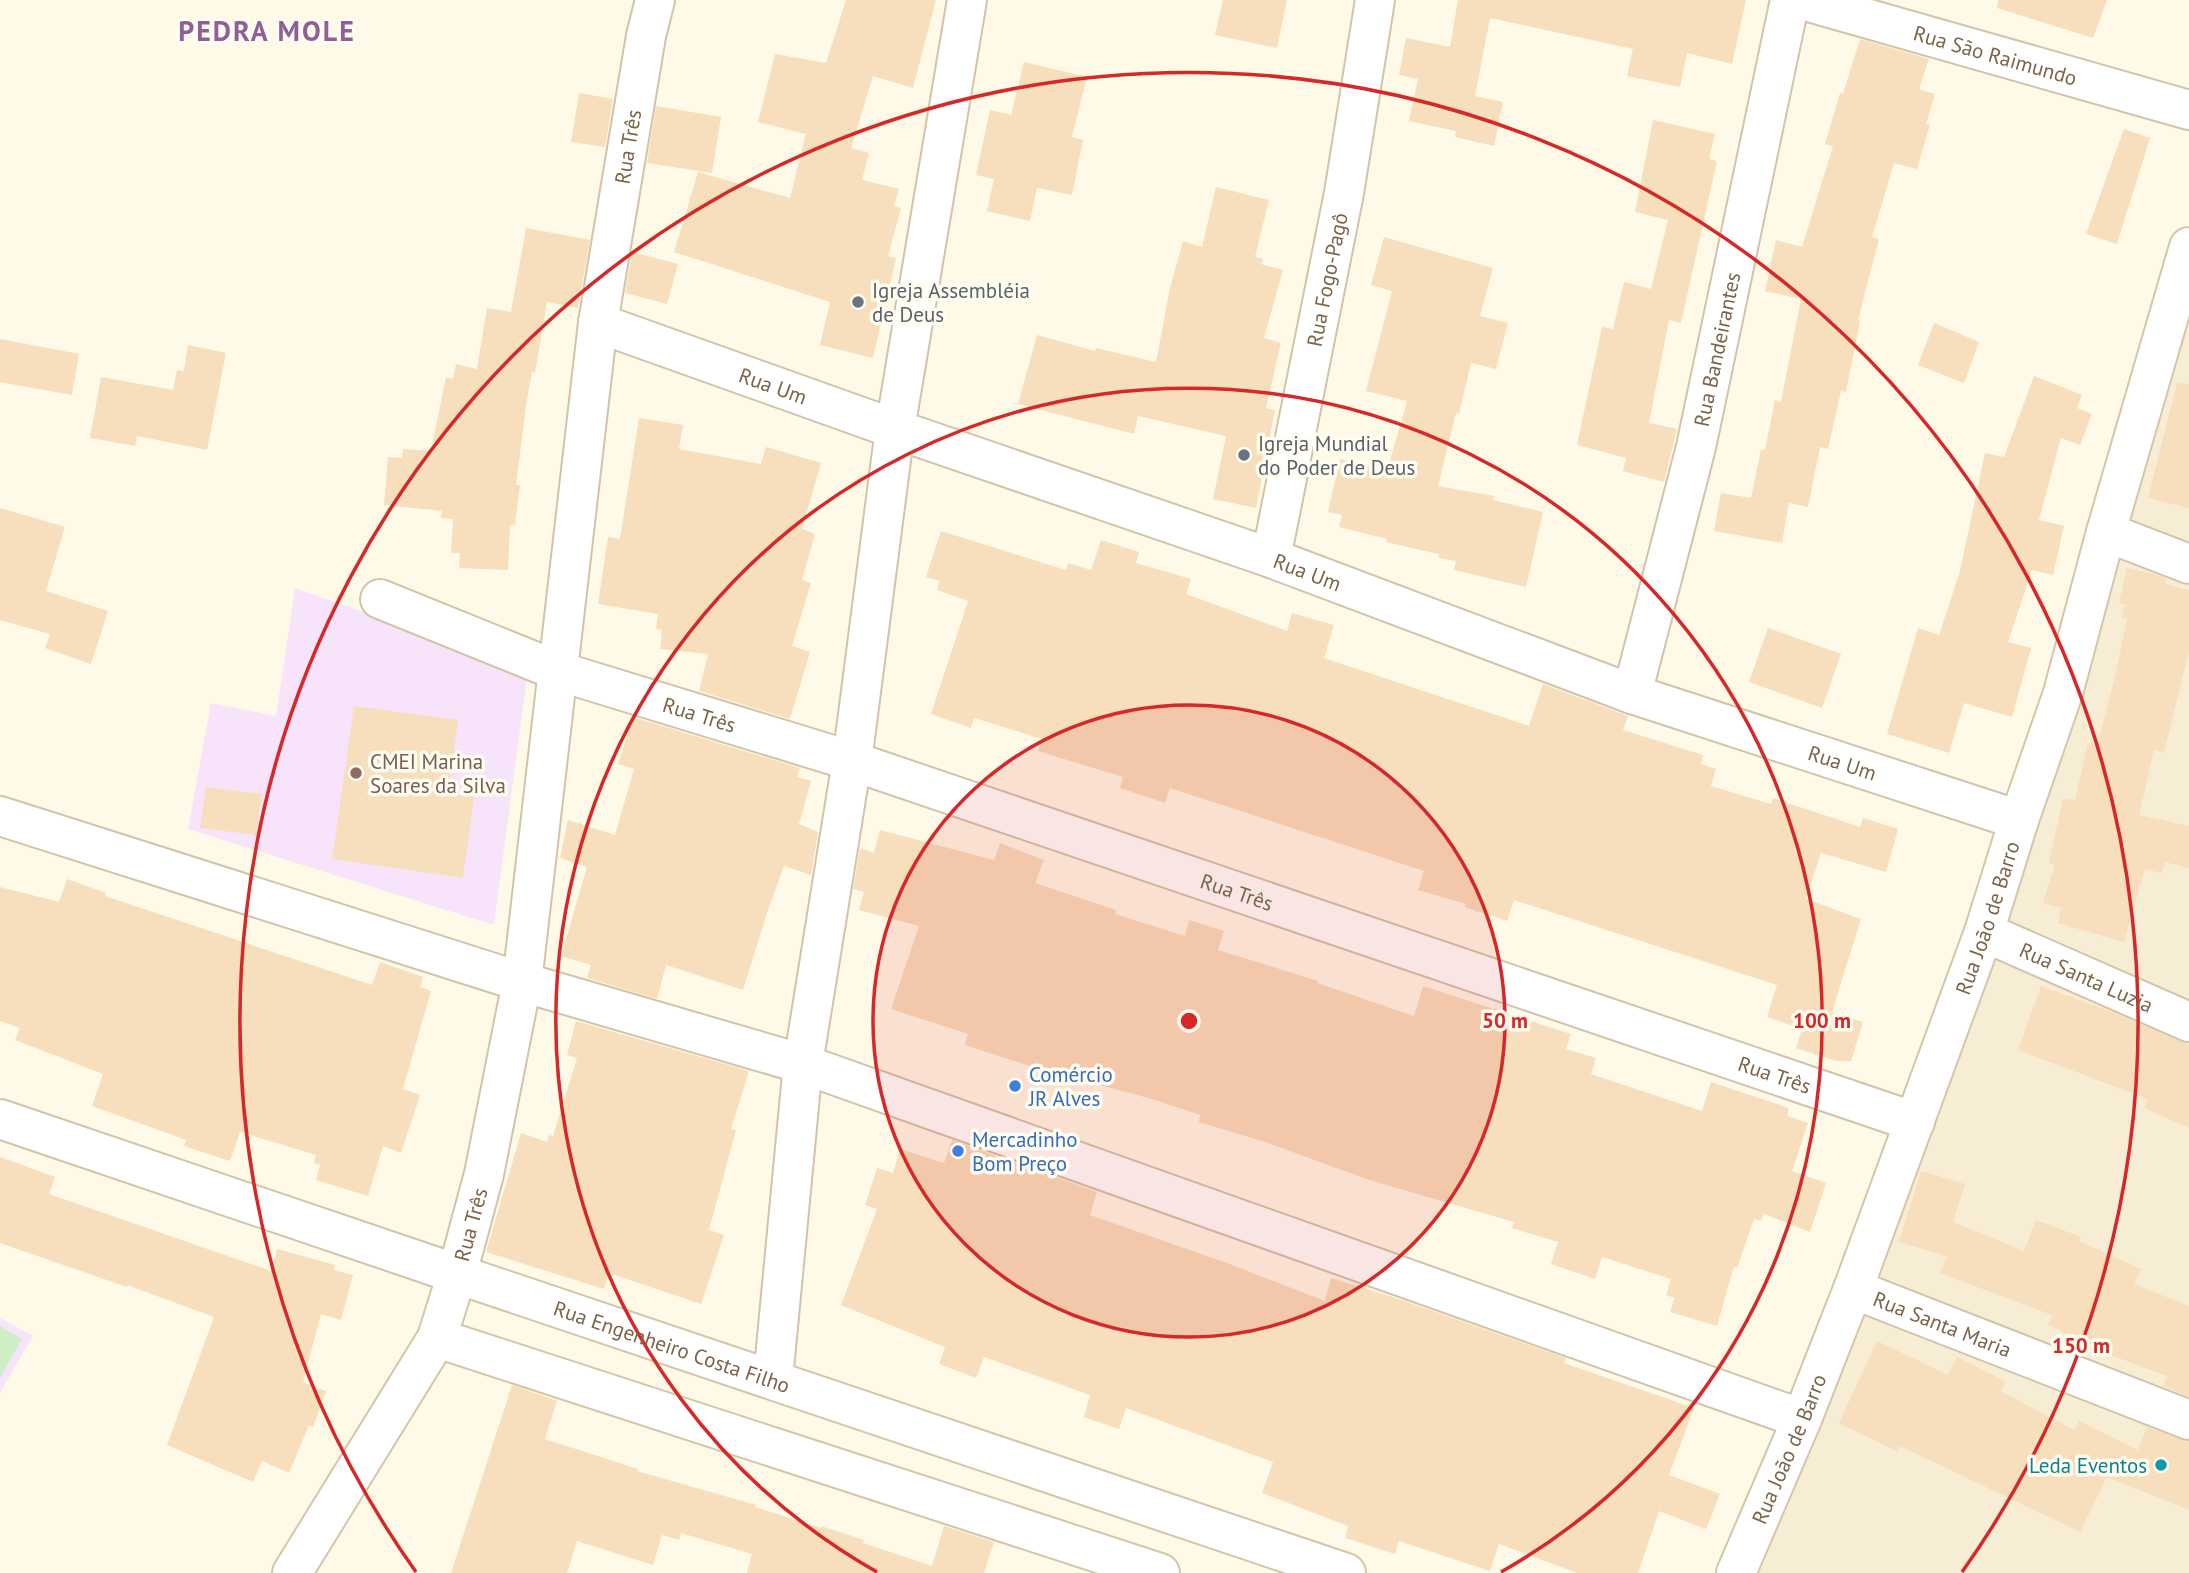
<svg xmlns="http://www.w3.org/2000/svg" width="2189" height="1573" font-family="'PT Sans',sans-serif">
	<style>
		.residential { fill: #f7edd5 }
		.education { fill: #f7e4fb }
		.green { fill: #cdefc3 }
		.building { fill: #f7debc }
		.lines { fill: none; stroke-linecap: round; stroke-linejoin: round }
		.street-casing { stroke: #d3c3ab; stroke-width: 42 }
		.secondary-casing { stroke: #d6c5a8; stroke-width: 42 }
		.street { stroke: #fff; stroke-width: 38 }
		.secondary { stroke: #fff; stroke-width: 38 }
		.ring { fill: none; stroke: #d62828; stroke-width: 3.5 }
		.worship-dot { fill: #6b7280; stroke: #fffcf0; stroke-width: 2.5 }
		.education-dot { fill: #8d6e63; stroke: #fffcf0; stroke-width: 2.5 }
		.shop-dot { fill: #3f7fe0; stroke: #fffcf0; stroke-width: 2.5 }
		.culture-dot { fill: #0f9aa8; stroke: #fffcf0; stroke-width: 2.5 }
		.labels { text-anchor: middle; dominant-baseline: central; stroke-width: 7; stroke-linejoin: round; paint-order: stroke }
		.street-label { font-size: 21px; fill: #7c6448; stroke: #fffcf0 }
		.worship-label { font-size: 21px; fill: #5b616d; stroke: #fffcf0; text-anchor: start }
		.education-label { font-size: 21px; fill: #785e54; stroke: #fffcf0; text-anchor: start }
		.shop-label { font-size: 21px; fill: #366cbe; stroke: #fffcf0; text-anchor: start }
		.culture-label { font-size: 21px; fill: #0d838f; stroke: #fffcf0; text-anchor: end }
		.district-label { font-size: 28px; font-weight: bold; letter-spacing: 2px; fill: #8f5f98; stroke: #fffcf0 }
		.centre { fill: #d62828; stroke: #fffcf0; stroke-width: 3.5 }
		.ring-label { font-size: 21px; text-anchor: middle; font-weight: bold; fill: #d62828; stroke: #fffcf0; stroke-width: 7; stroke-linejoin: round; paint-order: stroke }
	</style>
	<rect width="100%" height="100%" fill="#fffae7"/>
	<!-- residential -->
	<path class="residential" d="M 2189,254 L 2189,1573 L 1730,1573 L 1973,971 Z"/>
	<!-- education -->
	<path class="education" d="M 295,588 L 528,670 L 494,925 L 188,829 L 211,703 L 276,716 Z
		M 0,1318 L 33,1336 L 0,1393 Z"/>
	<!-- green -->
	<path class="green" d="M 0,1326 L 22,1339 L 0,1378 Z"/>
	<!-- building -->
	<path class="building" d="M 846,0 L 936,0 L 913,88 L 873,76 L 851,148 L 869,153 L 862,180 L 899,189 L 894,206 L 901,208 L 888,256 L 896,258 L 873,358 L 820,345 L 830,302 L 674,252 L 698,172 L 790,198 L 806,134 L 758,122 L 775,54 L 826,63 Z
		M 1223,0 L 1287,0 L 1277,48 L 1215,35 Z
		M 1458,0 L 1746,0 L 1732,64 L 1687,53 L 1680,87 L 1627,76 L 1633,49 L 1490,18 L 1475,96 L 1503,102 L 1494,146 L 1455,137 L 1456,131 L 1409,121 L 1418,79 L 1399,75 L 1406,38 L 1450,47 Z
		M 1998,0 L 2107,0 L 2093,38 L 1997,8 Z
		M 1860,39 L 1929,59 L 1919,89 L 1935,94 L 1926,124 L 1930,125 L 1917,169 L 1894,163 L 1872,237 L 1879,239 L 1858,320 L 1860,321 L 1846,392 L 1841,391 L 1828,449 L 1820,447 L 1808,507 L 1789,503 L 1782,543 L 1714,531 L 1721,493 L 1751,498 L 1761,449 L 1765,450 L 1775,400 L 1781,402 L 1801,299 L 1765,291 L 1776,240 L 1802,247 L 1833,146 L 1825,144 L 1840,93 L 1843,94 Z
		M 1024,62 L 1087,77 L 1072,137 L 1083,140 L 1072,195 L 1037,188 L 1030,221 L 987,211 L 994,179 L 976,175 L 990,110 L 1011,115 Z
		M 579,93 L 613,99 L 605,147 L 571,142 Z
		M 656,106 L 721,117 L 712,173 L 647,163 Z
		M 1653,120 L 1715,134 L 1709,159 L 1717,161 L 1681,323 L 1669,320 L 1649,423 L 1677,429 L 1664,482 L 1623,471 L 1626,458 L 1577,445 L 1602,327 L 1613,329 L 1624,282 L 1651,289 L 1668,220 L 1635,212 Z
		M 2124,129 L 2150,138 L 2117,244 L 2086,234 Z
		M 1216,187 L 1269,200 L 1255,257 L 1263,259 L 1261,264 L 1283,270 L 1264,338 L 1281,343 L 1266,408 L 1275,410 L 1256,508 L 1213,499 L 1226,436 L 1138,416 L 1134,434 L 1018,404 L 1037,335 L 1095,351 L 1096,348 L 1156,362 L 1170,288 L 1183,241 L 1202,247 Z
		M 526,228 L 590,240 L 578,308 L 547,302 L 535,373 L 532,372 L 526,406 L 516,485 L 520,485 L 515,525 L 510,525 L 508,570 L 459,568 L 460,553 L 451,553 L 453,519 L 441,518 L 442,511 L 384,505 L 388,457 L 402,458 L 403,449 L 431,451 L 446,377 L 453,379 L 456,364 L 477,369 L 487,308 L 511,312 Z
		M 1384,237 L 1493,268 L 1480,316 L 1508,323 L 1496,369 L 1471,363 L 1459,414 L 1456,413 L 1438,486 L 1494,496 L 1493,500 L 1543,512 L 1526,587 L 1454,570 L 1456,561 L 1439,558 L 1439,554 L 1386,542 L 1387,539 L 1339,527 L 1342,515 L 1328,512 L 1340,459 L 1387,471 L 1407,401 L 1366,391 L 1392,291 L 1371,285 Z
		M 632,252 L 678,264 L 667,304 L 625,293 Z
		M 1934,323 L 1979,342 L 1964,383 L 1918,365 Z
		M 0,339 L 79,354 L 72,395 L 0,382 Z
		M 188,345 L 226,353 L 207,450 L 137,436 L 135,446 L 90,438 L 101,377 L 173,390 L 177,370 L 184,371 Z
		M 2034,376 L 2082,395 L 2077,408 L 2092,414 L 2080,445 L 2061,438 L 2039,520 L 2064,526 L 2053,575 L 2032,570 L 2008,642 L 2031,648 L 2012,717 L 1964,703 L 1949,753 L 1887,734 L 1918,628 L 1939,635 L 1960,571 L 1985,453 L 2004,457 Z
		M 2177,383 L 2189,384 L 2189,508 L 2148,498 Z
		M 639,418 L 683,425 L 679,449 L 761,464 L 766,447 L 821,463 L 802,529 L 815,534 L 802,580 L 811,583 L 792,646 L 810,652 L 790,719 L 699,691 L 708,654 L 660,649 L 662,630 L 656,629 L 658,614 L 598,604 L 608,537 L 620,539 Z
		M 0,508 L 65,527 L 46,591 L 108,611 L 91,664 L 45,648 L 50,634 L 0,620 Z
		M 941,531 L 1066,570 L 1068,563 L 1091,570 L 1101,540 L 1139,552 L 1136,563 L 1191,579 L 1186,594 L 1287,631 L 1292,613 L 1334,625 L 1324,658 L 1529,726 L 1543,684 L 1628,716 L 1623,730 L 1703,755 L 1701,764 L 1716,769 L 1711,786 L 1771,804 L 1773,798 L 1860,827 L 1863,818 L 1898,829 L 1886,872 L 1821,853 L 1806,899 L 1861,919 L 1832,1012 L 1863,1022 L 1851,1061 L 1836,1061 L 1796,1048 L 1802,1029 L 1767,1017 L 1777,985 L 1514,900 L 1507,921 L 1465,907 L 1466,904 L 1418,890 L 1424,871 L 1170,788 L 1165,803 L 1120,788 L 1123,777 L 1038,751 L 1042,739 L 974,718 L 971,728 L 931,714 L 968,601 L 937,590 L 940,581 L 926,577 Z
		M 2127,568 L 2155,574 L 2166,579 L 2165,584 L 2189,590 L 2189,651 L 2164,753 L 2154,750 L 2139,815 L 2189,826 L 2189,868 L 2165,862 L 2162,873 L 2145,869 L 2124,942 L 2058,923 L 2061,908 L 2043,903 L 2055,865 L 2049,863 L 2063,798 L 2075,800 L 2088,743 L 2097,746 L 2116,673 L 2127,619 L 2122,618 L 2125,605 L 2119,603 Z
		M 1768,628 L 1841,654 L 1822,708 L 1749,682 Z
		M 354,706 L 458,720 L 448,794 L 474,797 L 463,878 L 332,859 Z
		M 633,717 L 800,768 L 797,777 L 811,781 L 799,824 L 818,832 L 811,875 L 784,866 L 769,907 L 743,990 L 666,965 L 657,999 L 587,978 L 591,965 L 561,956 L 587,867 L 560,858 L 568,820 L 615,835 L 634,769 L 618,764 Z
		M 206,787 L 262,794 L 256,835 L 200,828 Z
		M 880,830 L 994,860 L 1000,843 L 1044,860 L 1035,883 L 1116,910 L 1115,914 L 1185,936 L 1189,920 L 1224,931 L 1218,950 L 1318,981 L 1317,983 L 1414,1016 L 1423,986 L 1571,1034 L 1566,1049 L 1596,1058 L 1591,1074 L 1702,1111 L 1711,1082 L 1789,1108 L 1787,1116 L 1808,1123 L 1792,1171 L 1826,1183 L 1810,1232 L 1764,1214 L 1761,1221 L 1754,1219 L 1737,1268 L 1734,1266 L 1717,1326 L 1670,1312 L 1675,1298 L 1666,1295 L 1671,1279 L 1602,1257 L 1595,1279 L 1551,1264 L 1558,1242 L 1512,1228 L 1514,1222 L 1369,1180 L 1265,1142 L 1199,1122 L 1200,1115 L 1152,1099 L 1033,1067 L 965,1045 L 968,1034 L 891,1009 L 919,926 L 859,910 L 864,892 L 853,889 L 860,848 L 874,853 Z
		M 67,879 L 106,893 L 105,896 L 372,985 L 380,962 L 423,977 L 420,987 L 431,991 L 403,1089 L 420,1095 L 401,1153 L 383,1146 L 368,1196 L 316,1180 L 320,1165 L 314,1163 L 316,1155 L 240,1132 L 230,1161 L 184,1146 L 186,1140 L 92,1106 L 103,1074 L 15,1040 L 20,1028 L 0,1021 L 0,887 L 59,902 Z
		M 2041,986 L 2112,1012 L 2189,1045 L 2189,1128 L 2144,1108 L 2148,1099 L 2018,1050 Z
		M 576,1021 L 749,1071 L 731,1129 L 736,1130 L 709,1230 L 724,1235 L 701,1304 L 609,1273 L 604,1289 L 486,1252 L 521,1133 L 547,1142 L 549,1135 L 553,1136 L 577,1058 L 567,1055 Z
		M 952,1140 L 1097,1192 L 1090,1215 L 1227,1263 L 1325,1301 L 1331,1278 L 1396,1298 L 1566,1358 L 1564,1363 L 1694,1408 L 1669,1475 L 1720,1494 L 1706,1529 L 1659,1511 L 1638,1573 L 1577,1573 L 1499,1544 L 1490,1571 L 1399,1541 L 1395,1554 L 1345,1538 L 1348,1526 L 1262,1493 L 1273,1462 L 1126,1408 L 1119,1429 L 1084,1417 L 1090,1395 L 984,1357 L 976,1378 L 939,1364 L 945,1347 L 841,1305 L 877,1209 L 865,1205 L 877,1168 L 893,1173 L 900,1149 L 944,1163 Z
		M 0,1157 L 55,1177 L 49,1194 L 271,1271 L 277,1249 L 335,1265 L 333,1270 L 353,1275 L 341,1320 L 321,1314 L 303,1382 L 326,1391 L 313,1427 L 309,1425 L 289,1473 L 262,1461 L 253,1482 L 167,1445 L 214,1317 L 127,1285 L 127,1287 L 0,1243 Z
		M 1921,1171 L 1965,1184 L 1953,1222 L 2024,1251 L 2036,1220 L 2081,1237 L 2079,1241 L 2141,1269 L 2134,1284 L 2189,1306 L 2189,1397 L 2163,1386 L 2167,1376 L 2108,1354 L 2048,1325 L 2052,1315 L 1940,1273 L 1947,1256 L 1899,1242 Z
		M 1877,1341 L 1948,1375 L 1957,1357 L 2006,1382 L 2001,1391 L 2074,1430 L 2079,1421 L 2138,1450 L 2147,1427 L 2189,1441 L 2189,1510 L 2107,1477 L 2080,1532 L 1900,1446 L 1898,1452 L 1839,1423 Z
		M 512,1385 L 557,1401 L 545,1439 L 638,1469 L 637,1471 L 756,1505 L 755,1507 L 821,1528 L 821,1526 L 864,1540 L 863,1543 L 932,1566 L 944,1526 L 994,1542 L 984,1573 L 747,1573 L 752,1554 L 681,1533 L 679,1540 L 662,1535 L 653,1565 L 577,1541 L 567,1573 L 451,1573 Z"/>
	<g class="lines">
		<!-- street casing -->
		<g class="street-casing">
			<g id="street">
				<path id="s1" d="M 1802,0 L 2189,110"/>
				<path id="s2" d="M 598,323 L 895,429 L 1271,558 L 1632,694 L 2019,820"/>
				<path d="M 2106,532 L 2189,564"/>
				<path id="s3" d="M 1271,558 L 1344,193 L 1375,0"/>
				<path id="s4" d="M 380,599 L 558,671 L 852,761 L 1915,1122"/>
				<path id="s5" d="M 1632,694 L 1696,447 L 1790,0"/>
				<path d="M 0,816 L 522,982 L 803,1064 L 1802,1419"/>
				<path id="s6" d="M 1984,932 L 2189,1022"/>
				<path id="s7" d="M 0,1119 L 457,1274 L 484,1174 L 522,982 L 598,323 L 646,36 L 655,0"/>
				<path id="s8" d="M 1853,1289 L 2189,1420"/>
				<path d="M 773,1379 L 803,1064 L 852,761 L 895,429 L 967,0"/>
			</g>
		</g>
		<!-- secondary casing -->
		<g class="secondary-casing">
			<g id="secondary">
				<path d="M 437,1338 L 1160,1573"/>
				<path id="s9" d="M 292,1573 L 437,1338 L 457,1274 L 1346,1573"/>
				<path id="s10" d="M 1736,1573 L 1802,1419 L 1853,1289 L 1984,932 L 2019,820 L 2063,693 L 2106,532 L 2189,247"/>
			</g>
		</g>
		<!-- street -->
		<use href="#street" class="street"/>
		<!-- secondary -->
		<use href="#secondary" class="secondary"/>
	</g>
	<!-- distance rings -->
	<circle cx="1189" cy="1021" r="316" fill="#d62828" fill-opacity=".12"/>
	<g class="ring">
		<circle cx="1189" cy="1021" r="316"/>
		<path d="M877 1572A633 633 0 1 1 1501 1572"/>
		<path d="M416 1572A949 949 0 1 1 1962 1572"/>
	</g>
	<!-- markers -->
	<g class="worship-dot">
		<circle cx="858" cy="302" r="7"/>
		<circle cx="1244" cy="455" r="7"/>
	</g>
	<circle class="education-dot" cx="356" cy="773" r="7"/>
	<g class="shop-dot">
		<circle cx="1015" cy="1086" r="7"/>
		<circle cx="958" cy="1151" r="7"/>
	</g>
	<circle class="culture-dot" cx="2161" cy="1465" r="7"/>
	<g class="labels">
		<!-- street labels -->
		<g class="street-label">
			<text stroke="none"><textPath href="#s1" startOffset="201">Rua São Raimundo</textPath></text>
			<text stroke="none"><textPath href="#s7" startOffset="1624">Rua Três</textPath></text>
			<text stroke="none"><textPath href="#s3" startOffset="284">Rua Fogo-Pagô</textPath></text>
			<text stroke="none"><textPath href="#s5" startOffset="355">Rua Bandeirantes</textPath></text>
			<text stroke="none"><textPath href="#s2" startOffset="186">Rua Um</textPath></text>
			<text stroke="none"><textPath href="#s2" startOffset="752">Rua Um</textPath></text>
			<text stroke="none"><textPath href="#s4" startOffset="340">Rua Três</textPath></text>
			<text stroke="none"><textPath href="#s2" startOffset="1320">Rua Um</textPath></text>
			<text stroke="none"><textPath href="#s4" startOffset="906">Rua Três</textPath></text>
			<text stroke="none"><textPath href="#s10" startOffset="702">Rua João de Barro</textPath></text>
			<text stroke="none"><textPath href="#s6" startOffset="112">Rua Santa Luzia</textPath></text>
			<text stroke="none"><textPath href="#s4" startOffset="1474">Rua Três</textPath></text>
			<text stroke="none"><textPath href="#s7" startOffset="534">Rua Três</textPath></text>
			<text stroke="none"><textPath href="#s8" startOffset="96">Rua Santa Maria</textPath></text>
			<text stroke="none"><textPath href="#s9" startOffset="570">Rua Engenheiro Costa Filho</textPath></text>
			<text stroke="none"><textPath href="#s10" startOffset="135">Rua João de Barro</textPath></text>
		</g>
		<!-- worship labels -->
		<g class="worship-label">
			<text x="872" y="290">Igreja Assembléia<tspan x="872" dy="24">de Deus</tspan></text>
			<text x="1258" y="443">Igreja Mundial<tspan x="1258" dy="24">do Poder de Deus</tspan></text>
		</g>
		<!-- education labels -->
		<g class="education-label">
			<text x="370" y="761">CMEI Marina<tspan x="370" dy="24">Soares da Silva</tspan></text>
		</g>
		<!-- shop labels -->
		<g class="shop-label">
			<text x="1029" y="1074">Comércio<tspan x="1029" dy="24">JR Alves</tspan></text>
			<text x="972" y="1139">Mercadinho<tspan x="972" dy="24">Bom Preço</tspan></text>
		</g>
		<!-- culture labels -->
		<g class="culture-label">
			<text x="2147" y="1465">Leda Eventos</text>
		</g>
		<!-- district labels -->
		<g class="district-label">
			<text x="267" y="30">PEDRA MOLE</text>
		</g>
	</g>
	<circle cx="1189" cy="1021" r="10" class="centre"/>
	<g class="ring-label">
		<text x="1505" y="1028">50 m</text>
		<text x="1822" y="1028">100 m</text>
		<text x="2081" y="1353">150 m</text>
	</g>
</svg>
